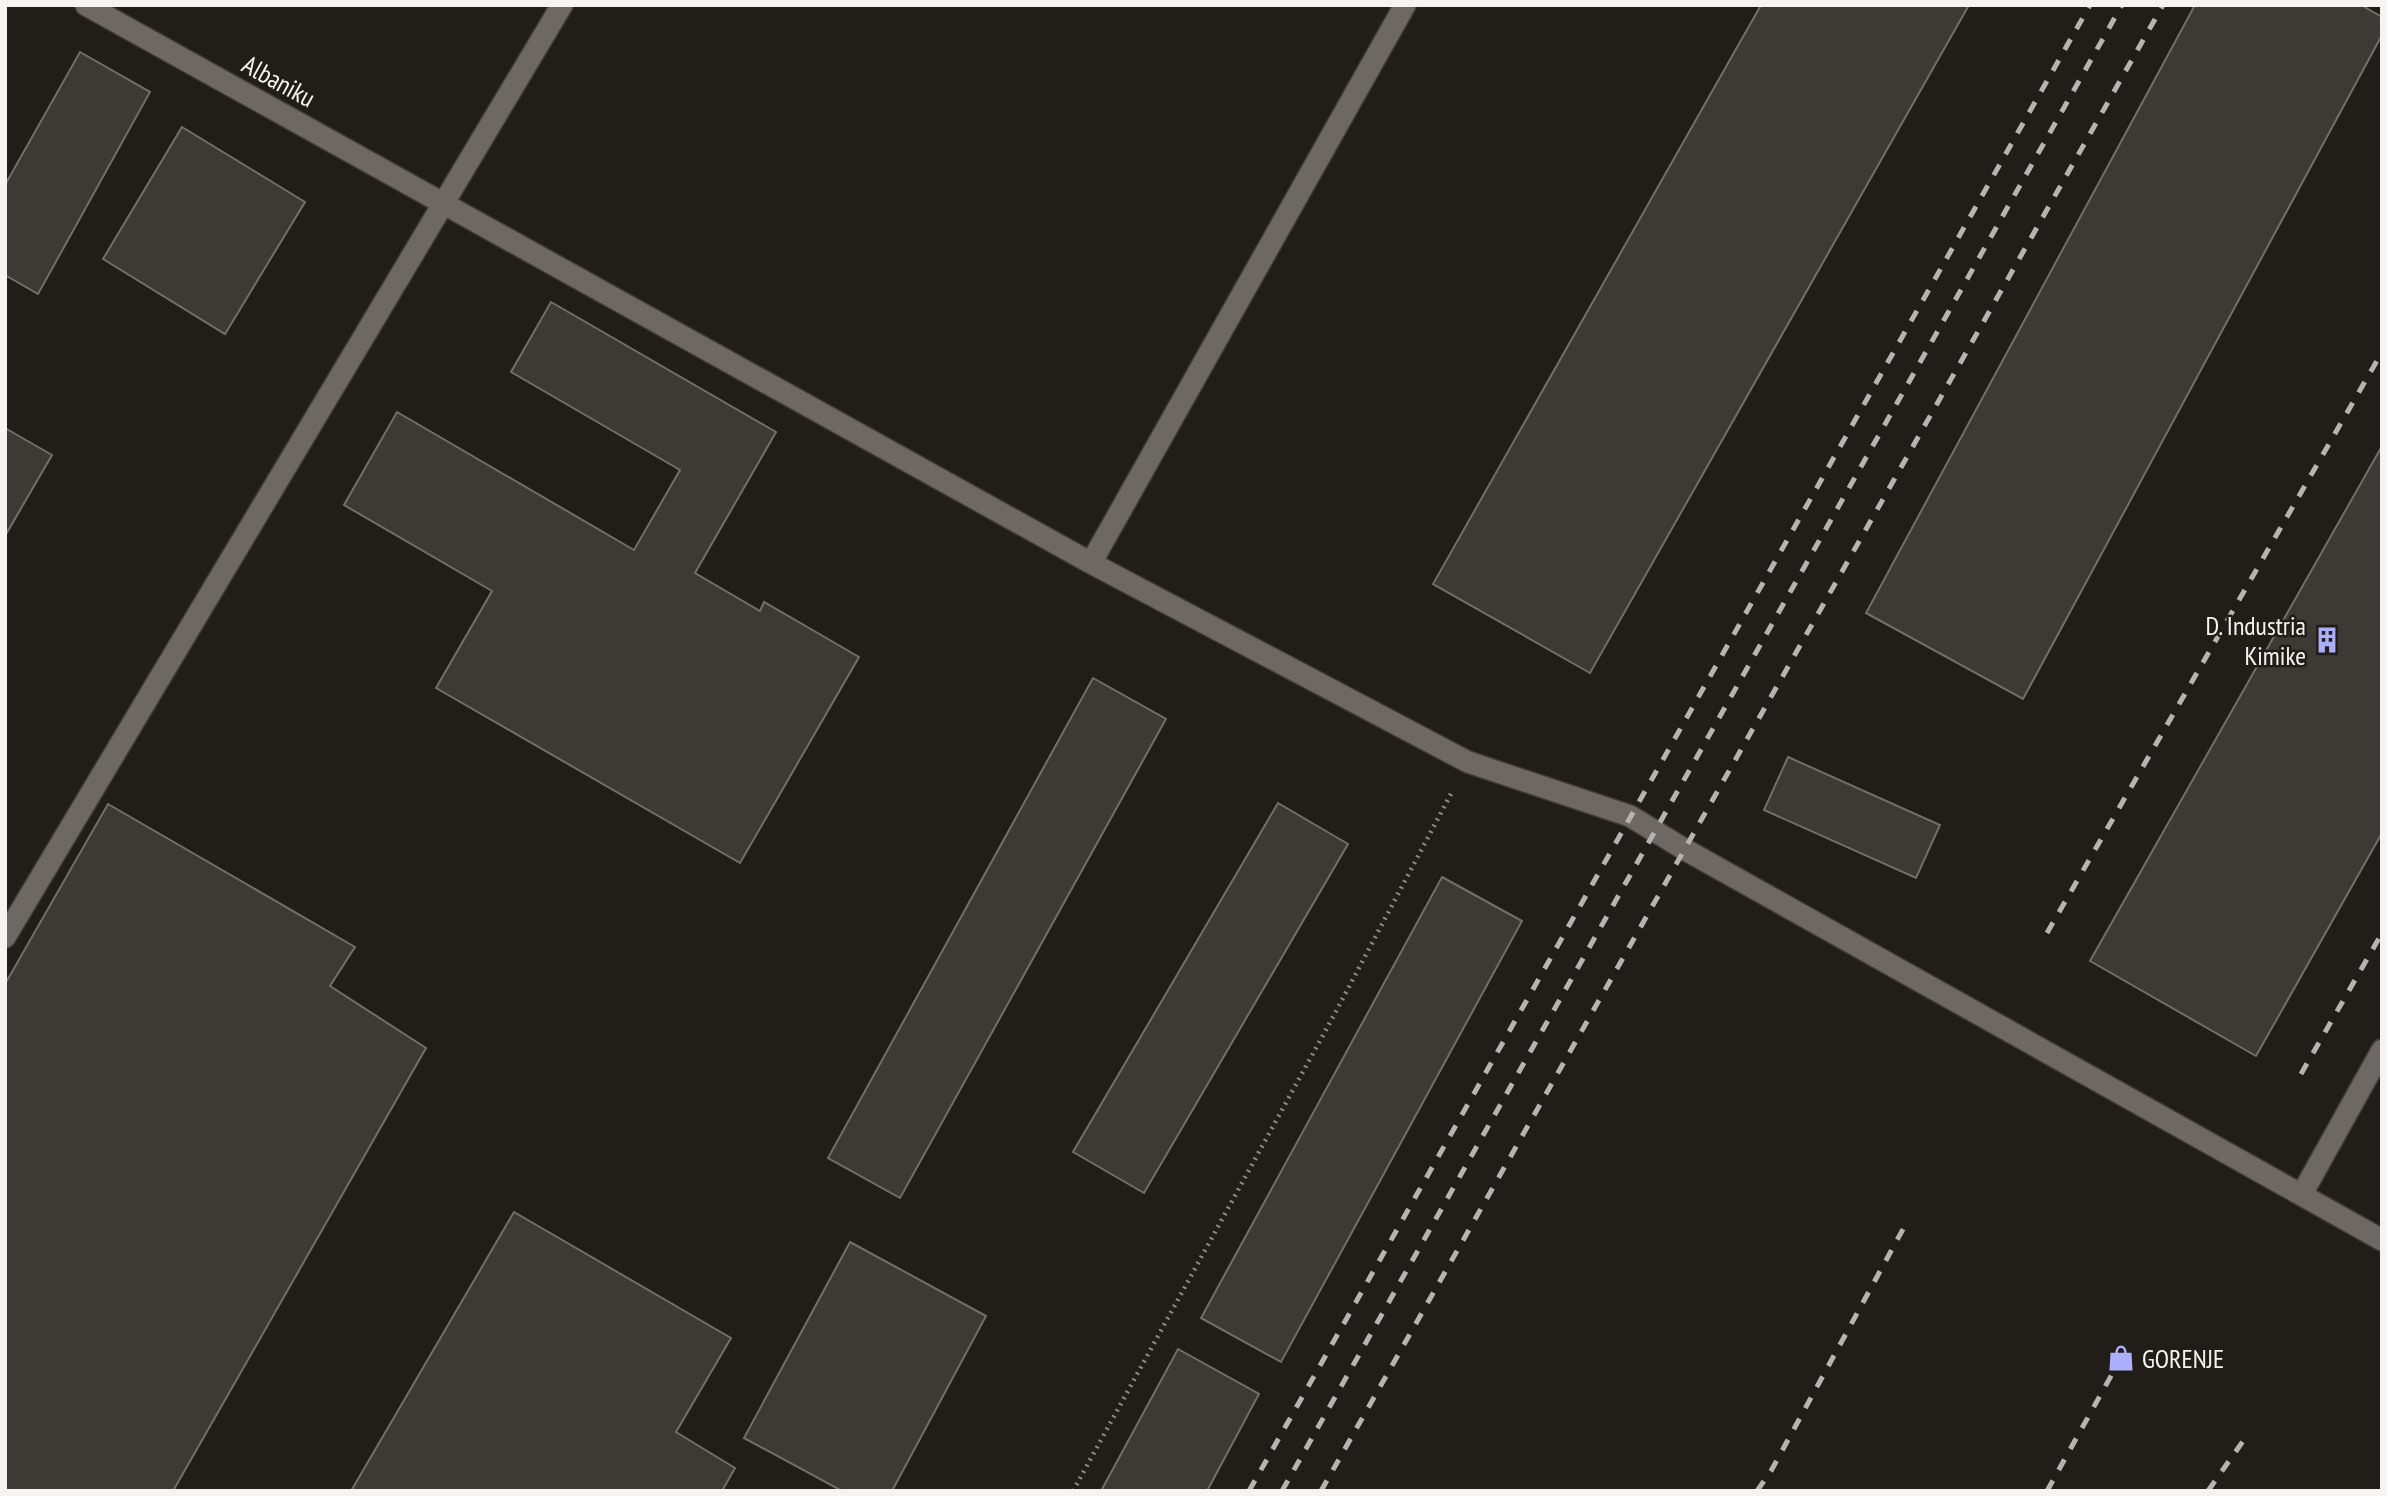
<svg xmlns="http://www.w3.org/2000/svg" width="2387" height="1496" font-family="'PT Sans Narrow',sans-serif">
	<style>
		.building { fill: #3d3934; stroke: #736e69; stroke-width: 2 }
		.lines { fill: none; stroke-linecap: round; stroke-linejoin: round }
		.lane-casing { stroke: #3f3b39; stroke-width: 24 }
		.path { stroke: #8d8986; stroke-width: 4.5; stroke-dasharray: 2 5; stroke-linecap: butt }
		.lane { stroke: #6e6864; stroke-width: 21 }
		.rail { stroke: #b7b3b0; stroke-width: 5; stroke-dasharray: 12 12; stroke-linecap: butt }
		.labels { text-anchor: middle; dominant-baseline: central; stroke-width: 5; stroke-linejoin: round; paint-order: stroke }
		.street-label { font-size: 26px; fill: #f7f3f1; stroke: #211d19 }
		.poi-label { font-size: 26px; fill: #f7f3f1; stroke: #211d19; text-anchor: end }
	</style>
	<rect width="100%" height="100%" fill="#211d19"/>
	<!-- building -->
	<path class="building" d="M 1761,5 L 1969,5 L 1590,673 L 1433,584 Z
		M 2195,5 L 2361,5 L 2382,17 L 2382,35 L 2023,699 L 1866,613 Z
		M 80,52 L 150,92 L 38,294 L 5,275 L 5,185 Z
		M 182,127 L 305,202 L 225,334 L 103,259 Z
		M 551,302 L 776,432 L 695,573 L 760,611 L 764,602 L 859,657 L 740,863 L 436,688 L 492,591 L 344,505 L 397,412 L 634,550 L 680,470 L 511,372 Z
		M 5,428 L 52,455 L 5,536 Z
		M 2382,446 L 2382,833 L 2256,1056 L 2090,961 Z
		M 1093,678 L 1166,719 L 900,1198 L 828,1158 Z
		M 1788,757 L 1940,825 L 1916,878 L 1764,810 Z
		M 1278,803 L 1348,844 L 1144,1193 L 1073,1152 Z
		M 108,804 L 355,947 L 330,986 L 426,1048 L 173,1491 L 5,1491 L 5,984 Z
		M 1442,877 L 1522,921 L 1281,1362 L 1201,1318 Z
		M 514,1212 L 731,1338 L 676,1432 L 735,1468 L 722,1491 L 351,1491 Z
		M 850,1242 L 986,1316 L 892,1491 L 842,1491 L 744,1438 Z
		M 1178,1349 L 1259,1394 L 1207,1491 L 1101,1491 Z"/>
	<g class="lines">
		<!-- lane casing -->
		<g class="lane-casing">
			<path id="lane" d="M 86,5 L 1091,563
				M 1405,5 L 1091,563 L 1468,762 L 1630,816 L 1684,849 L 2382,1240
				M 5,937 L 562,5
				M 2302,1194 L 2382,1050"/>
		</g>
		<!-- path -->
		<path class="path" d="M 1073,1491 L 1333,1017 L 1453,790"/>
		<!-- lane -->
		<use href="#lane" class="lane"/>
		<!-- rail -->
		<path class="rail" d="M 2047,933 L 2382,352
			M 2301,1074 L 2382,933
			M 1249,1491 L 2090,5
			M 1282,1491 L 2122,5
			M 1321,1491 L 2163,5
			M 1757,1491 L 1771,1471 L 1908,1220
			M 2047,1491 L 2121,1358
			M 2208,1491 L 2248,1434"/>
	</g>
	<!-- icons -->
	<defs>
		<g id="building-bare" transform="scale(2.1)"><path d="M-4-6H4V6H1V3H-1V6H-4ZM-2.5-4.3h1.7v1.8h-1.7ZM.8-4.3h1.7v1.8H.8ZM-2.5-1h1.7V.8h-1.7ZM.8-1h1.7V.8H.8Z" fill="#abaffb" stroke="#211d19" stroke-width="2.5" paint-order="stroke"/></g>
		<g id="shop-bare" transform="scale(2.1)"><path d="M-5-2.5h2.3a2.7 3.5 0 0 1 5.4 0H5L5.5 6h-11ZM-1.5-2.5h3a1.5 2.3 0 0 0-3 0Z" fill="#abaffb" stroke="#211d19" stroke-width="2.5" paint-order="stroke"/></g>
	</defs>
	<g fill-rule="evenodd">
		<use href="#building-bare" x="2327" y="640"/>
		<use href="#shop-bare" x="2121" y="1358"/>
	</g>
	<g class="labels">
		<!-- street labels -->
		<g class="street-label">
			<text transform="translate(279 81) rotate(29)">Albaniku</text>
		</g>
		<!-- poi labels -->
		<g class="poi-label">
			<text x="2306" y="625">D. Industria<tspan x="2306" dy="30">Kimike</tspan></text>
			<text x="2142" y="1358" text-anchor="start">GORENJE</text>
		</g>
	</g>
	<!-- border -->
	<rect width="2387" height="1496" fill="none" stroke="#f7f3f1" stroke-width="14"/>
</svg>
